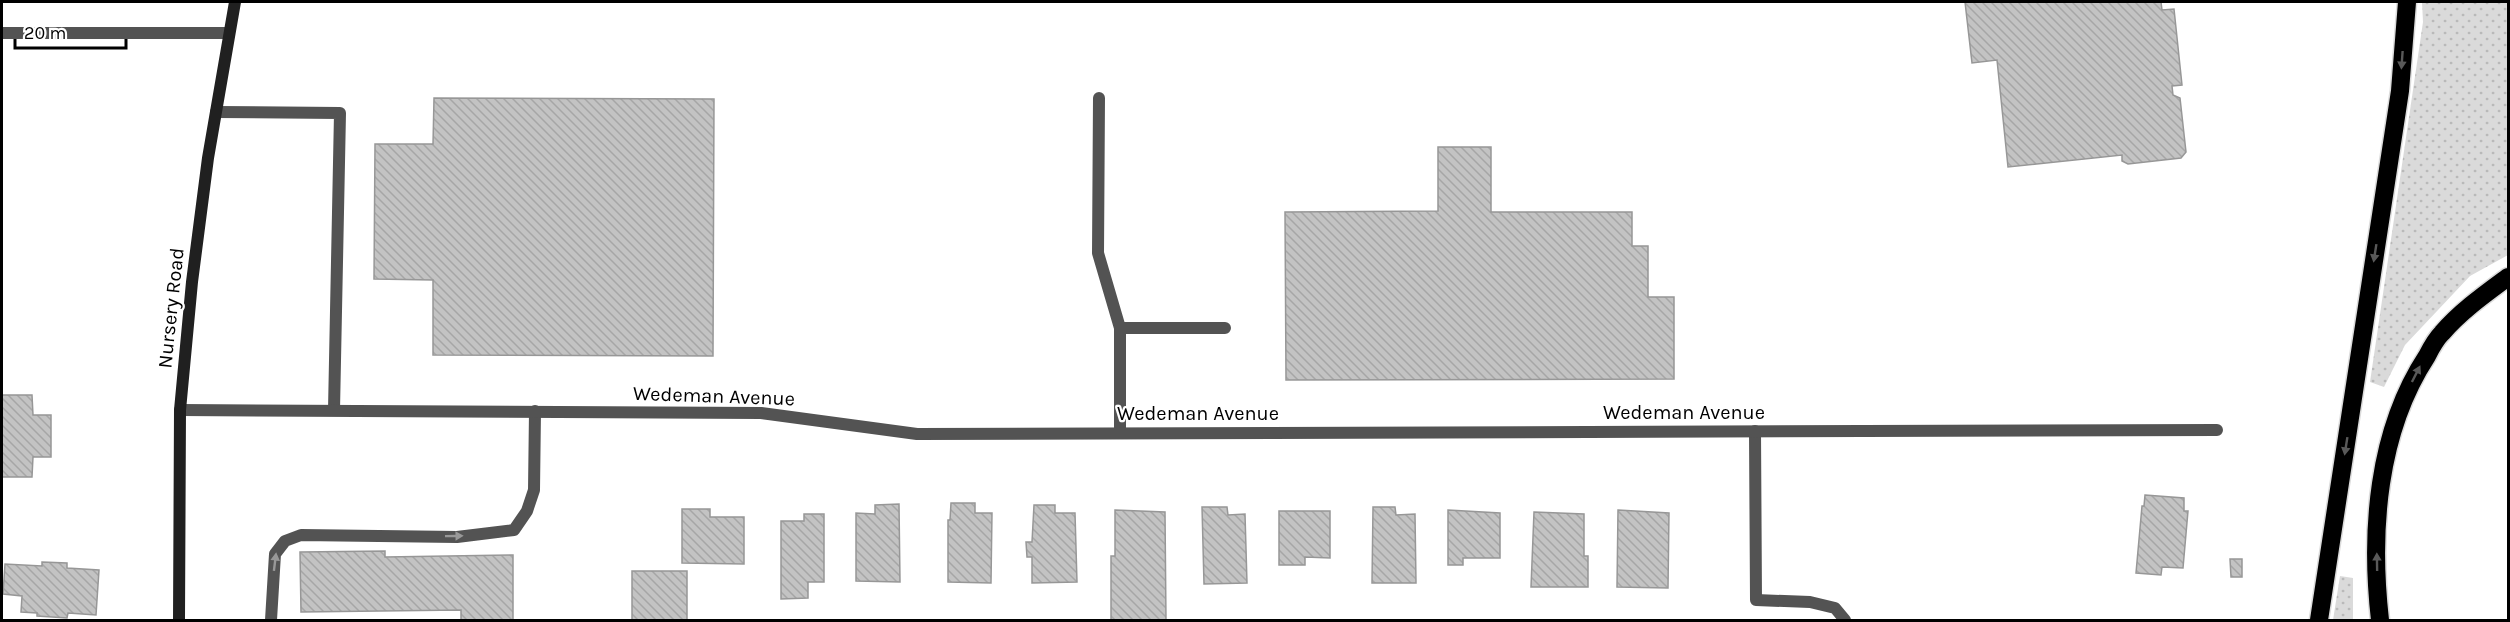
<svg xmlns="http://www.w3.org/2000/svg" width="2510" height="622" font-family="Karla,sans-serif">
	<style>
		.grass { fill: url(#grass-dots) }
		.building { fill: url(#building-back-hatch); stroke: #979797; stroke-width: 1.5 }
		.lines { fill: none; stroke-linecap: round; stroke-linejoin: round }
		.motorway-casing { stroke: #dbdbdb; stroke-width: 21 }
		.service { stroke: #535353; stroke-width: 12 }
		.minor { stroke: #535353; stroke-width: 12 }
		.secondary { stroke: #202020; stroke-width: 12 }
		.motorway { stroke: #000; stroke-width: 18 }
		.oneway { fill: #595959 }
		.oneway2 { fill: #989898 }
		.labels { text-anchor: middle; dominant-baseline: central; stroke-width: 4.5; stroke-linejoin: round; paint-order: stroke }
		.street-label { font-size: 20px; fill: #000; stroke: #fff }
	</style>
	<defs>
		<pattern id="grass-dots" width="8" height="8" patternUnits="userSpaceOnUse" patternTransform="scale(1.5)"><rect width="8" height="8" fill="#dadada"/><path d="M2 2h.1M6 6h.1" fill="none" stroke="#b9b9b9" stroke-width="1.8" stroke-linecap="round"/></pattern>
		<pattern id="building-back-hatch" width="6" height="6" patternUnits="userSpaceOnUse" patternTransform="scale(1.5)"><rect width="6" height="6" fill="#c3c3c3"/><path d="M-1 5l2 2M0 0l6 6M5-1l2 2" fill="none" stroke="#a6a6a6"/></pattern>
	</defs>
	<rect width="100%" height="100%" fill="#fff"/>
	<!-- grass -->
	<path class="grass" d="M 2422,2 L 2508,2 L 2508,255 L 2470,276 L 2405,345 L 2384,387 L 2370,382 L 2423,22 Z
		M 2340,576 L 2353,578 L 2353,620 L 2333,620 Z"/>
	<!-- building -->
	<path class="building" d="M 1965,2 L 2161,2 L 2162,10 L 2174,9 L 2182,85 L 2172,86 L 2173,95 L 2180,98 L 2186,152 L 2181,158 L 2128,164 L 2122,161 L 2122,155 L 2008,167 L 1997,60 L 1972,63 Z
		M 434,98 L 714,99 L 713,356 L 433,355 L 433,280 L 374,279 L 375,144 L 433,144 Z
		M 1438,147 L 1491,147 L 1491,212 L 1632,212 L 1632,246 L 1648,246 L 1648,297 L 1674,297 L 1674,379 L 1286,380 L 1285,212 L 1438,211 Z
		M 2,395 L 32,395 L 33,415 L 51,415 L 51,457 L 33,457 L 32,477 L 2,477 Z
		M 2145,495 L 2184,498 L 2184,511 L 2188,511 L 2183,568 L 2162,567 L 2161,575 L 2136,573 L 2142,506 L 2144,506 Z
		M 951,503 L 975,503 L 975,513 L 992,513 L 991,583 L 948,582 L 948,520 L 950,520 Z
		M 899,504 L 900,582 L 856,581 L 856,513 L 875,514 L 875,505 Z
		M 1034,505 L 1055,505 L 1055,513 L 1075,513 L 1077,582 L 1032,583 L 1032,557 L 1027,557 L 1026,542 L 1032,542 Z
		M 1202,507 L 1227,507 L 1228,515 L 1245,514 L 1247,583 L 1204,584 Z
		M 1373,507 L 1395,507 L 1396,515 L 1415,514 L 1416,583 L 1372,583 Z
		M 682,509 L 710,509 L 710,517 L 744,517 L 744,564 L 682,563 Z
		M 1115,510 L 1165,512 L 1166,620 L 1111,620 L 1111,556 L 1115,556 Z
		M 1448,510 L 1500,513 L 1500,558 L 1463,558 L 1463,565 L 1448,565 Z
		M 1618,510 L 1669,513 L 1668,588 L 1617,587 Z
		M 1279,511 L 1330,511 L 1330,558 L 1305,557 L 1305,565 L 1279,565 Z
		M 1534,512 L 1584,514 L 1584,556 L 1588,556 L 1588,587 L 1531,587 Z
		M 804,514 L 824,514 L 824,582 L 808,582 L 808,598 L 781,599 L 781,521 L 804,521 Z
		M 385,551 L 385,557 L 513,555 L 513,620 L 461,620 L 461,610 L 301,612 L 300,552 Z
		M 2230,559 L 2242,559 L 2242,577 L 2231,577 Z
		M 42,562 L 67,563 L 67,568 L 99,570 L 96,615 L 68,613 L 67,618 L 37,616 L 37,613 L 21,612 L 22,596 L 3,594 L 5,564 L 42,566 Z
		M 632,571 L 687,571 L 687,620 L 632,620 Z"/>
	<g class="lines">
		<!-- motorway casing -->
		<g class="motorway-casing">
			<path id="motorway" d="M 2319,620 L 2400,91 L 2407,2
				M 2380,620 C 2370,532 2377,432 2427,356 C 2431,348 2436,339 2442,333 C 2461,311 2485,294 2508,277"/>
		</g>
		<!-- service -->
		<path class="service" d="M 1099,98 L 1098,253 L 1120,328 L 1120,433
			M 216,112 L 340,113 L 334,410
			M 1120,328 L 1225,328
			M 1755,431 L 1756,600 L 1810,602 L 1835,608 L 1845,620
			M 271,620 L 275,554 L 285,541 L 301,535 L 457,537 L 514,530 L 527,511 L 534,490 L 535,411"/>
		<!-- minor -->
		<path class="minor" d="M 2,33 L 229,33
			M 180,410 L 761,413 L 917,434 L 2217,430"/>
		<!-- secondary -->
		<path class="secondary" d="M 179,620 L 180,410 L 192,282 L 208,158 L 235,2"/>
		<!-- motorway -->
		<use href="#motorway" class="motorway"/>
	</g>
	<!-- one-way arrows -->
	<defs><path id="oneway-solid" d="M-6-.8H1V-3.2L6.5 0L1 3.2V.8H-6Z" transform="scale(1.5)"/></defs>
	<g class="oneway">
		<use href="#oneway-solid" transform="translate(2402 60) rotate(94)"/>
		<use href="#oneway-solid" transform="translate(2375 253) rotate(99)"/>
		<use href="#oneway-solid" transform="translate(2416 374) rotate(-63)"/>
		<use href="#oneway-solid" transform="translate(2346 446) rotate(99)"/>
		<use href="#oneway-solid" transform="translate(2377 562) rotate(-91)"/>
	</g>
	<g class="oneway2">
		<use href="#oneway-solid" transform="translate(454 536) rotate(-1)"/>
		<use href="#oneway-solid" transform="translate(275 562) rotate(-83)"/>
	</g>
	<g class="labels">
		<!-- street labels -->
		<g class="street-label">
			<text transform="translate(171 308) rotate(-84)">Nursery Road</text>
			<text transform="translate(714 396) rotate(2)">Wedeman Avenue</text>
			<text x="1684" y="412">Wedeman Avenue</text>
			<text x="1198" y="413">Wedeman Avenue</text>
		</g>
	</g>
	<!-- border -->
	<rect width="2510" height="622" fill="none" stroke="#000000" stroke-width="6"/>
	<!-- scale -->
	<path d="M15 39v9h111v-9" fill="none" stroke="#000000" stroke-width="3"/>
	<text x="24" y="39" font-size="18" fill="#000000" stroke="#ffffff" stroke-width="4.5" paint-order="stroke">20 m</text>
</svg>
